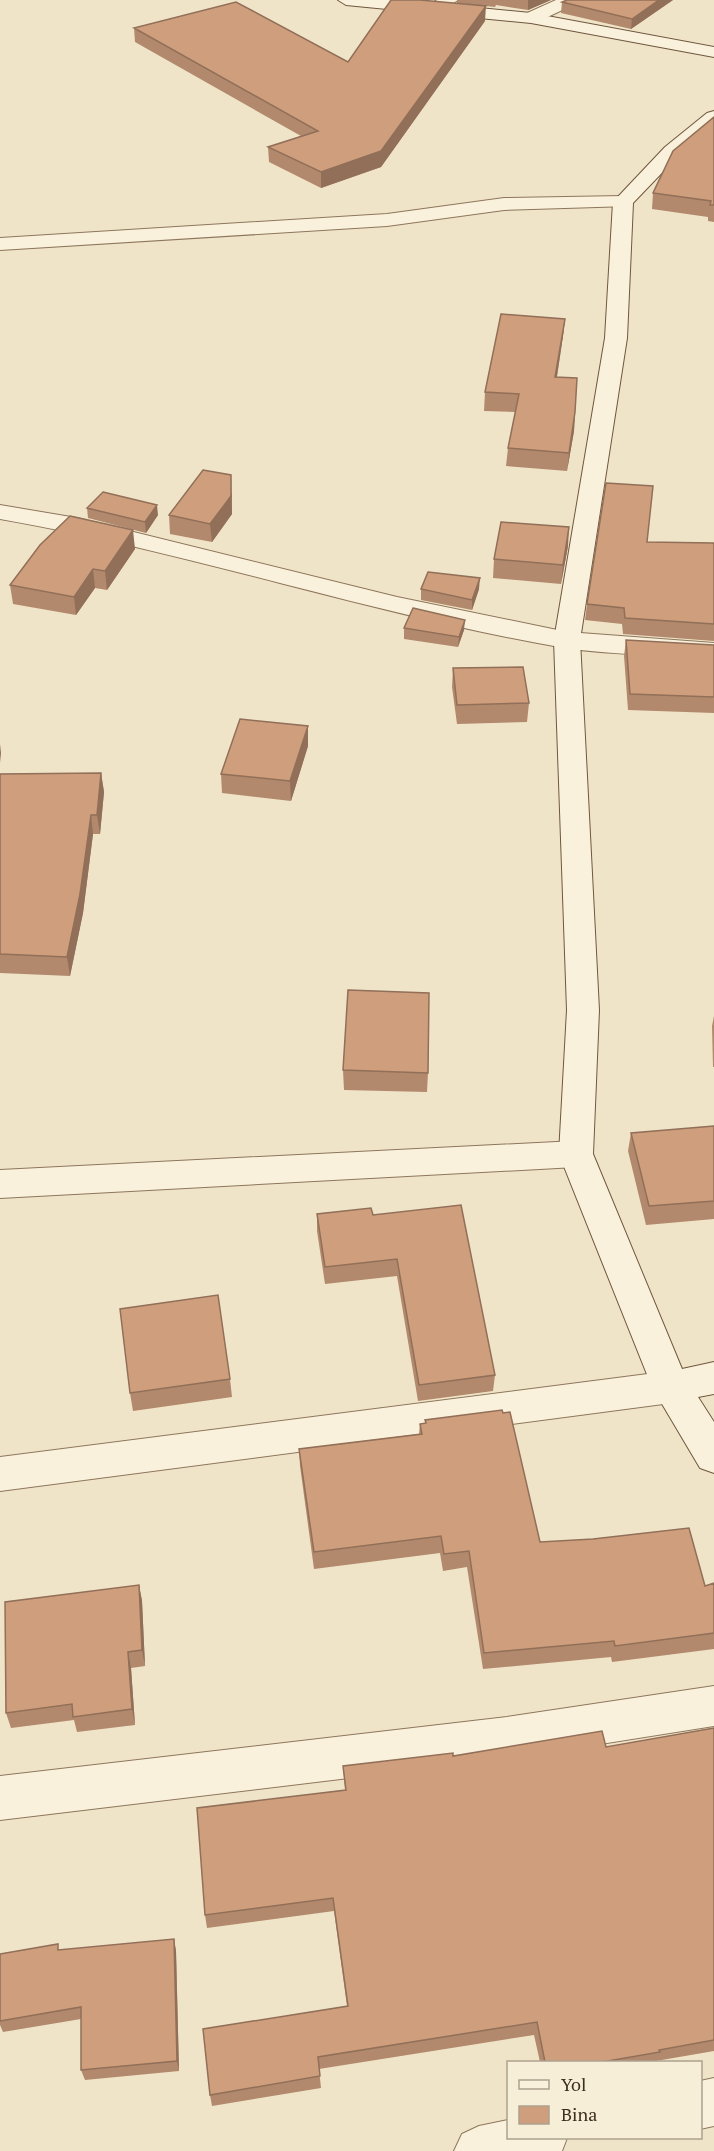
<svg xmlns="http://www.w3.org/2000/svg" width="714" height="2151" font-family="'PT Serif',serif">
	<style>
		.lines { fill: none; stroke-linecap: round; stroke-linejoin: round }
		.street-casing { stroke: #8d765c; stroke-width: 2 }
		.secondary-casing { stroke: #6f573f; stroke-width: 2 }
		.street { fill: #faf1dc; fill-rule: evenodd }
		.secondary { fill: #faf1dc; fill-rule: evenodd }
		.wall { fill: #b2896c }
		.shaded-wall { fill: #916f58 }
		.building { fill: #cf9f7d; stroke: #916f58; stroke-width: 1.5 }
	</style>
	<rect width="100%" height="100%" fill="#f0e4c8"/>
	<g class="lines">
		<!-- street casing -->
		<g class="street-casing">
			<path id="street" d="M 437,0 L 458,0 L 439,12 L 427,12 L 425,8 Z
				M 556,0 L 577,0 L 575,4 L 537,22 L 525,22 L 523,18 L 525,14 Z
				M 623,196 L 630,198 L 633,202 L 630,206 L 504,210 L 387,226 L 0,250 L 0,238 L 387,214 L 504,198 Z
				M 0,505 L 77,518 L 397,597 L 567,632 L 714,643 L 714,659 C 666,655 612,655 565,648 C 374,615 190,552 0,519 Z
				M 576,1141 L 588,1145 L 593,1154 L 588,1163 L 576,1167 L 0,1198 L 0,1170 Z
				M 671,1371 L 684,1376 L 690,1387 L 684,1398 L 671,1403 L 0,1491 L 0,1457 Z
				M 714,1686 L 714,1726 L 507,1759 L 0,1820 L 0,1776 L 507,1717 Z
				M 714,2078 L 714,2126 L 700,2129 L 700,2081 Z
				M 508,2120 L 508,2138 L 567,2138 L 562,2151 L 454,2151 L 462,2134 L 479,2126 Z"/>
		</g>
		<!-- secondary casing -->
		<g class="secondary-casing">
			<path id="secondary" d="M 338,0 L 398,0 L 531,13 L 714,47 L 714,57 L 531,23 L 346,5 Z
				M 714,111 L 714,126 L 679,155 L 633,203 L 627,338 L 580,640 L 599,1010 L 593,1154 L 682,1369 L 714,1362 L 714,1394 L 698,1397 L 714,1422 L 714,1473 L 700,1468 L 652,1387 L 559,1154 L 567,1010 L 554,640 L 605,338 L 613,202 L 665,147 L 707,113 Z"/>
		</g>
		<!-- street -->
		<use href="#street" class="street"/>
		<!-- secondary -->
		<use href="#secondary" class="secondary"/>
	</g>
	<!-- wall -->
	<path class="wall" d="M 457,0 L 551,0 L 528,10 L 496,5 L 495,7 L 457,3 Z
		M 567,0 L 673,0 L 631,29 L 561,13 L 562,2 Z
		M 485,21 L 381,167 L 321,188 L 269,162 L 268,147 L 301,136 L 135,42 L 134,28 L 348,62 Z
		M 714,117 L 714,222 L 708,221 L 708,217 L 652,209 L 653,193 Z
		M 565,319 L 563,336 L 557,377 L 575,412 L 574,431 L 567,471 L 506,466 L 508,448 L 515,412 L 484,411 L 485,392 Z
		M 232,494 L 232,514 L 212,542 L 170,534 L 169,515 Z
		M 87,508 L 158,515 L 146,533 L 88,518 Z
		M 647,542 L 714,543 L 714,641 L 623,634 L 622,624 L 585,620 L 587,604 Z
		M 568,546 L 561,584 L 493,578 L 494,559 Z
		M 135,549 L 107,590 L 95,588 L 76,615 L 13,604 L 10,585 Z
		M 421,589 L 479,589 L 472,610 L 421,600 Z
		M 404,628 L 464,630 L 458,647 L 404,639 Z
		M 626,640 L 714,645 L 714,713 L 628,710 L 624,656 Z
		M 453,668 L 529,703 L 527,722 L 457,724 L 452,687 Z
		M 308,746 L 291,801 L 222,793 L 221,774 Z
		M 101,773 L 104,792 L 100,834 L 93,834 L 83,913 L 70,976 L 0,973 L 0,774 Z
		M 714,1016 L 714,1067 L 713,1067 L 712,1026 Z
		M 343,1070 L 428,1073 L 427,1092 L 344,1090 Z
		M 714,1126 L 714,1219 L 646,1225 L 628,1151 L 631,1133 Z
		M 317,1214 L 373,1215 L 495,1375 L 493,1391 L 418,1401 L 397,1276 L 325,1284 L 317,1231 Z
		M 230,1379 L 232,1397 L 133,1411 L 130,1393 Z
		M 425,1420 L 540,1542 L 705,1586 L 714,1583 L 714,1649 L 612,1662 L 611,1657 L 483,1669 L 467,1567 L 443,1571 L 440,1553 L 314,1569 L 300,1466 L 299,1449 L 419,1434 L 420,1424 L 425,1423 Z
		M 139,1585 L 142,1601 L 145,1666 L 131,1668 L 135,1725 L 77,1732 L 74,1720 L 11,1728 L 6,1713 Z
		M 714,1728 L 714,2051 L 656,2061 L 656,2062 L 540,2062 L 534,2035 L 319,2069 L 321,2088 L 212,2106 L 210,2095 L 347,2006 L 334,1911 L 207,1928 L 205,1915 L 345,1790 L 343,1766 L 453,1756 L 606,1747 Z
		M 174,1939 L 176,1951 L 179,2071 L 85,2080 L 81,2070 L 81,2019 L 3,2032 L 0,2025 L 0,1954 L 60,1950 Z"/>
	<!-- shaded-wall -->
	<path class="shaded-wall" d="M 528,0 L 551,0 L 528,10 Z
		M 659,0 L 673,0 L 631,29 L 632,19 Z
		M 486,6 L 485,21 L 381,167 L 321,188 L 321,172 Z
		M 565,319 L 563,336 L 554,395 L 555,377 Z
		M 575,412 L 574,431 L 567,471 L 569,453 Z
		M 231,475 L 232,514 L 212,542 L 210,524 Z
		M 157,505 L 158,515 L 146,533 L 145,522 Z
		M 569,527 L 568,546 L 561,584 L 563,565 Z
		M 133,530 L 135,549 L 107,590 L 105,571 Z
		M 93,569 L 95,588 L 76,615 L 74,597 Z
		M 480,578 L 479,589 L 472,610 L 472,600 Z
		M 465,620 L 464,630 L 458,647 L 459,637 Z
		M 308,726 L 308,746 L 291,801 L 290,781 Z
		M 0,744 L 1,753 L 0,763 Z
		M 101,773 L 104,792 L 100,834 L 97,815 Z
		M 91,815 L 93,834 L 83,913 L 70,976 L 67,957 Z
		M 139,1585 L 142,1601 L 145,1666 L 142,1650 Z
		M 128,1652 L 131,1668 L 135,1725 L 132,1709 Z
		M 174,1939 L 176,1951 L 179,2071 L 177,2061 Z"/>
	<!-- building -->
	<path class="building" d="M 391,0 L 420,0 L 486,6 L 381,151 L 321,172 L 268,147 L 318,131 L 134,28 L 236,2 L 348,62 Z
		M 567,0 L 659,0 L 632,19 L 562,2 Z
		M 714,117 L 714,205 L 710,205 L 711,201 L 653,193 L 673,151 Z
		M 501,314 L 565,319 L 555,377 L 577,378 L 575,412 L 569,453 L 508,448 L 519,394 L 485,392 Z
		M 203,470 L 231,475 L 231,496 L 210,524 L 169,515 Z
		M 606,483 L 653,486 L 647,542 L 714,543 L 714,624 L 625,618 L 624,608 L 587,604 Z
		M 103,492 L 157,505 L 145,522 L 87,508 Z
		M 70,516 L 133,530 L 105,571 L 93,569 L 74,597 L 10,585 L 40,545 Z
		M 501,522 L 569,527 L 563,565 L 494,559 Z
		M 428,572 L 480,578 L 472,600 L 421,589 Z
		M 413,608 L 465,620 L 459,637 L 404,628 Z
		M 626,640 L 714,645 L 714,697 L 630,694 Z
		M 523,667 L 529,703 L 457,705 L 453,668 Z
		M 240,719 L 308,726 L 290,781 L 221,774 Z
		M 101,773 L 97,815 L 91,815 L 80,894 L 67,957 L 0,954 L 0,774 Z
		M 348,990 L 429,993 L 428,1073 L 343,1070 Z
		M 714,1126 L 714,1201 L 649,1206 L 631,1133 Z
		M 461,1205 L 495,1375 L 419,1385 L 397,1259 L 325,1267 L 317,1214 L 371,1208 L 373,1215 Z
		M 218,1295 L 230,1379 L 130,1393 L 120,1309 Z
		M 502,1410 L 503,1413 L 510,1412 L 540,1542 L 593,1539 L 689,1528 L 705,1586 L 714,1583 L 714,1633 L 615,1646 L 614,1641 L 484,1653 L 469,1551 L 444,1554 L 441,1536 L 314,1552 L 299,1449 L 422,1434 L 420,1424 L 426,1423 L 425,1420 Z
		M 139,1585 L 142,1650 L 128,1652 L 132,1709 L 73,1717 L 72,1704 L 6,1713 L 5,1602 Z
		M 714,1728 L 714,2040 L 659,2050 L 660,2052 L 602,2062 L 545,2062 L 537,2022 L 318,2057 L 320,2076 L 210,2095 L 203,2029 L 348,2006 L 333,1898 L 205,1915 L 197,1808 L 346,1790 L 343,1766 L 453,1753 L 453,1756 L 602,1731 L 606,1747 Z
		M 174,1939 L 177,2061 L 81,2070 L 81,2007 L 0,2021 L 0,1954 L 58,1944 L 58,1950 Z"/>
	<!-- legend -->
	<rect x="507" y="2061" width="195" height="78" fill="#f7eed8" stroke="#ada18e" stroke-width="1.5"/>
	<rect x="519" y="2080" width="30" height="9" fill="#faf1dc" stroke="#ada18e" stroke-width="1.5"/>
	<text x="561" y="2091" font-size="18" fill="#3d2e20">Yol</text>
	<rect x="519" y="2106" width="30" height="18" fill="#cf9f7d" stroke="#ada18e" stroke-width="1.5"/>
	<text x="561" y="2121" font-size="18" fill="#3d2e20">Bina</text>
</svg>
